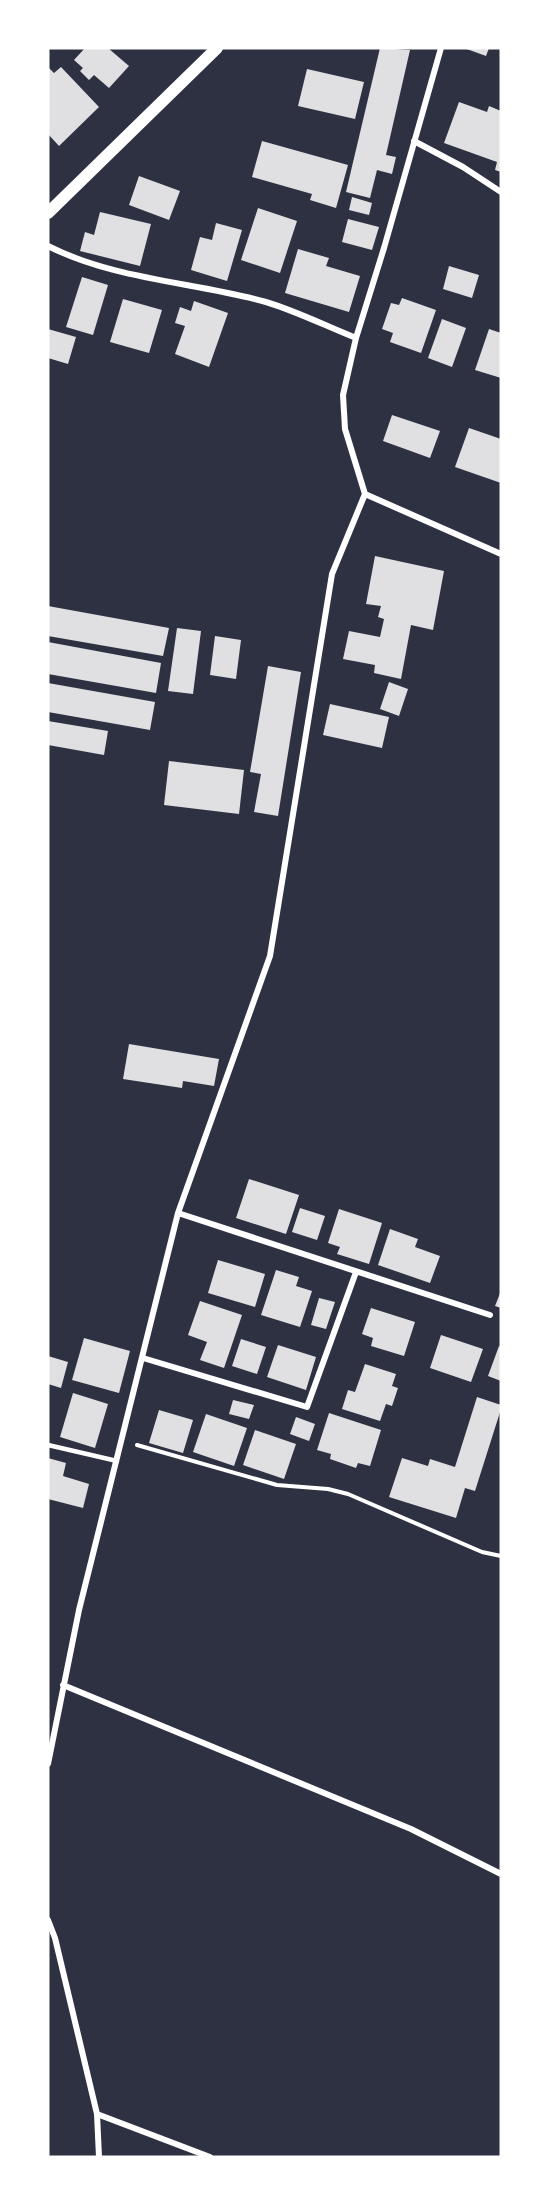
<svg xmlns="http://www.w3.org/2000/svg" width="549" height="2205" font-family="'Source Sans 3',sans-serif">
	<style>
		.building { fill: #e0e0e3 }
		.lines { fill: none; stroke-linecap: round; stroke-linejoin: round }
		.path { stroke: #fff; stroke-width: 4 }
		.service { stroke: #fff; stroke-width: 4.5 }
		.minor { stroke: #fff; stroke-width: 6 }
		.secondary { stroke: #fff; stroke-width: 12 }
	</style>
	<rect width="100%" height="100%" fill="#2d3142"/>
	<!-- building -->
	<path class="building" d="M 85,48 L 108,48 L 129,66 L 109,88 L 94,75 L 89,80 L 80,71 L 83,68 L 74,60 Z
		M 380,48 L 410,50 L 386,155 L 396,157 L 392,174 L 377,170 L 370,198 L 346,192 Z
		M 464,48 L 489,48 L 486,56 Z
		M 48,67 L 54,73 L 61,67 L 99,107 L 59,146 L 48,134 Z
		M 307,69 L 364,82 L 355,119 L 298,106 Z
		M 459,102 L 487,112 L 489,106 L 501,111 L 501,172 L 495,170 L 497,162 L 444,143 Z
		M 262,141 L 348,165 L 336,208 L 310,200 L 312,194 L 252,177 Z
		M 139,176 L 180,191 L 169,220 L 129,205 Z
		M 352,197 L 372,203 L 369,215 L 349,210 Z
		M 258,208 L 297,221 L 280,273 L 241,260 Z
		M 100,212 L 151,224 L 140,266 L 80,251 L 85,232 L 94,235 Z
		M 348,219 L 379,227 L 372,250 L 342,242 Z
		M 216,223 L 242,230 L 227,281 L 191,270 L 200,237 L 212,240 Z
		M 298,249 L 329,258 L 326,266 L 360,276 L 349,312 L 285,293 Z
		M 449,266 L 479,275 L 472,298 L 443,289 Z
		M 82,277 L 108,285 L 93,335 L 66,327 Z
		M 402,298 L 436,310 L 421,353 L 390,342 L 393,333 L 382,329 L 391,303 L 399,305 Z
		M 123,299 L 162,310 L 149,353 L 110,342 Z
		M 194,301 L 228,313 L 209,367 L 175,354 L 185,326 L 175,323 L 180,307 L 191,311 Z
		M 442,319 L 466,328 L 452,367 L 428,358 Z
		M 48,329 L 76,337 L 68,364 L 48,358 Z
		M 489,329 L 501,333 L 501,378 L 475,370 Z
		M 392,415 L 440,431 L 430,458 L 383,441 Z
		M 469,428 L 501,439 L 501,483 L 455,467 Z
		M 375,556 L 444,571 L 433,630 L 411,625 L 401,679 L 374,673 L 375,665 L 343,659 L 349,631 L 380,637 L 384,619 L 378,617 L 381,606 L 366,604 Z
		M 48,606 L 169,628 L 163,656 L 48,636 Z
		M 177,628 L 201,631 L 193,694 L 168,691 Z
		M 215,636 L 241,640 L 236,679 L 210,675 Z
		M 48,642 L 161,663 L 156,693 L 48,674 Z
		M 268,666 L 301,672 L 278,816 L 254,812 L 261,774 L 250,772 Z
		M 389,682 L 408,689 L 399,716 L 380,709 Z
		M 48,683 L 155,702 L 150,730 L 48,712 Z
		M 330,704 L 389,717 L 382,748 L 323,735 Z
		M 48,721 L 108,731 L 104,755 L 48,745 Z
		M 169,761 L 244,770 L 239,814 L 164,805 Z
		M 129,1044 L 219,1059 L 214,1086 L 183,1081 L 182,1088 L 123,1079 Z
		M 249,1179 L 299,1195 L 286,1234 L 236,1218 Z
		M 300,1208 L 325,1216 L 317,1240 L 292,1232 Z
		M 339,1209 L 382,1223 L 369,1264 L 337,1254 L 340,1247 L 328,1243 Z
		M 390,1229 L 418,1239 L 415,1247 L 440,1256 L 430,1283 L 378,1265 Z
		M 218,1260 L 265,1274 L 255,1307 L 208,1293 Z
		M 276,1270 L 299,1277 L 296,1286 L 312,1291 L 300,1327 L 261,1315 Z
		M 501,1291 L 501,1308 L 495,1306 Z
		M 319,1298 L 335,1302 L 326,1329 L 311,1325 Z
		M 200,1301 L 242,1315 L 224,1368 L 200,1360 L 207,1342 L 188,1335 Z
		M 371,1308 L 415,1322 L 404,1356 L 371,1346 L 373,1338 L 362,1334 Z
		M 441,1335 L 483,1349 L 471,1382 L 430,1368 Z
		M 84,1338 L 130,1351 L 119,1393 L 72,1380 Z
		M 241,1339 L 266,1347 L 257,1374 L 232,1366 Z
		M 278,1345 L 316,1357 L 306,1390 L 267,1377 Z
		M 499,1346 L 501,1347 L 501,1381 L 488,1376 Z
		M 48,1356 L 68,1362 L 61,1388 L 48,1384 Z
		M 365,1364 L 396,1374 L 392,1386 L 398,1388 L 392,1406 L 386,1404 L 380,1421 L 342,1409 L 348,1390 L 355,1392 Z
		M 73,1393 L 108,1404 L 95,1448 L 60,1437 Z
		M 477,1397 L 501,1405 L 501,1409 L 475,1491 L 465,1488 L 456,1518 L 389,1497 L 402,1458 L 428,1466 L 430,1459 L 455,1467 Z
		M 233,1400 L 254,1405 L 249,1419 L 229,1414 Z
		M 159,1410 L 193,1420 L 183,1453 L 149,1443 Z
		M 329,1413 L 381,1430 L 370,1466 L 358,1463 L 356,1468 L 330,1459 L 331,1454 L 317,1450 Z
		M 206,1414 L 247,1428 L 234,1466 L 193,1452 Z
		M 296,1417 L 315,1424 L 309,1441 L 290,1434 Z
		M 255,1430 L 296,1444 L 284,1479 L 243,1465 Z
		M 48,1458 L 66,1463 L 63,1476 L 89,1484 L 83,1508 L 48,1499 Z"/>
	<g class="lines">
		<!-- path -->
		<path class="path" d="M 137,1445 L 277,1485 L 328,1489 L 348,1494 L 482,1552 L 501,1556"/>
		<!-- service -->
		<path class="service" d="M 48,1445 L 117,1461"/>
		<!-- minor -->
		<path class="minor" d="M 414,141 L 463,167 L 501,192
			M 48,246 C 115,280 194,282 266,302 C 296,311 326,326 356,338
			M 365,494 L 501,554
			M 178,1213 L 490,1315
			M 143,1358 L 307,1407 L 356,1272
			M 63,1685 L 411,1829 L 501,1874
			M 48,1764 L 79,1610 L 178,1213 L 270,956 L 332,574 L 365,494 L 345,429 L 343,395 L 356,338 L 384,248 L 441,48
			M 48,1920 L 55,1938 L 97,2114 L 99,2157
			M 97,2114 L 210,2157"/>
		<!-- secondary -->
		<path class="secondary" d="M 48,213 L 217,48"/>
	</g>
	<!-- border -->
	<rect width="549" height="2205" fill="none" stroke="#ffffff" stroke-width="99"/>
</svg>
